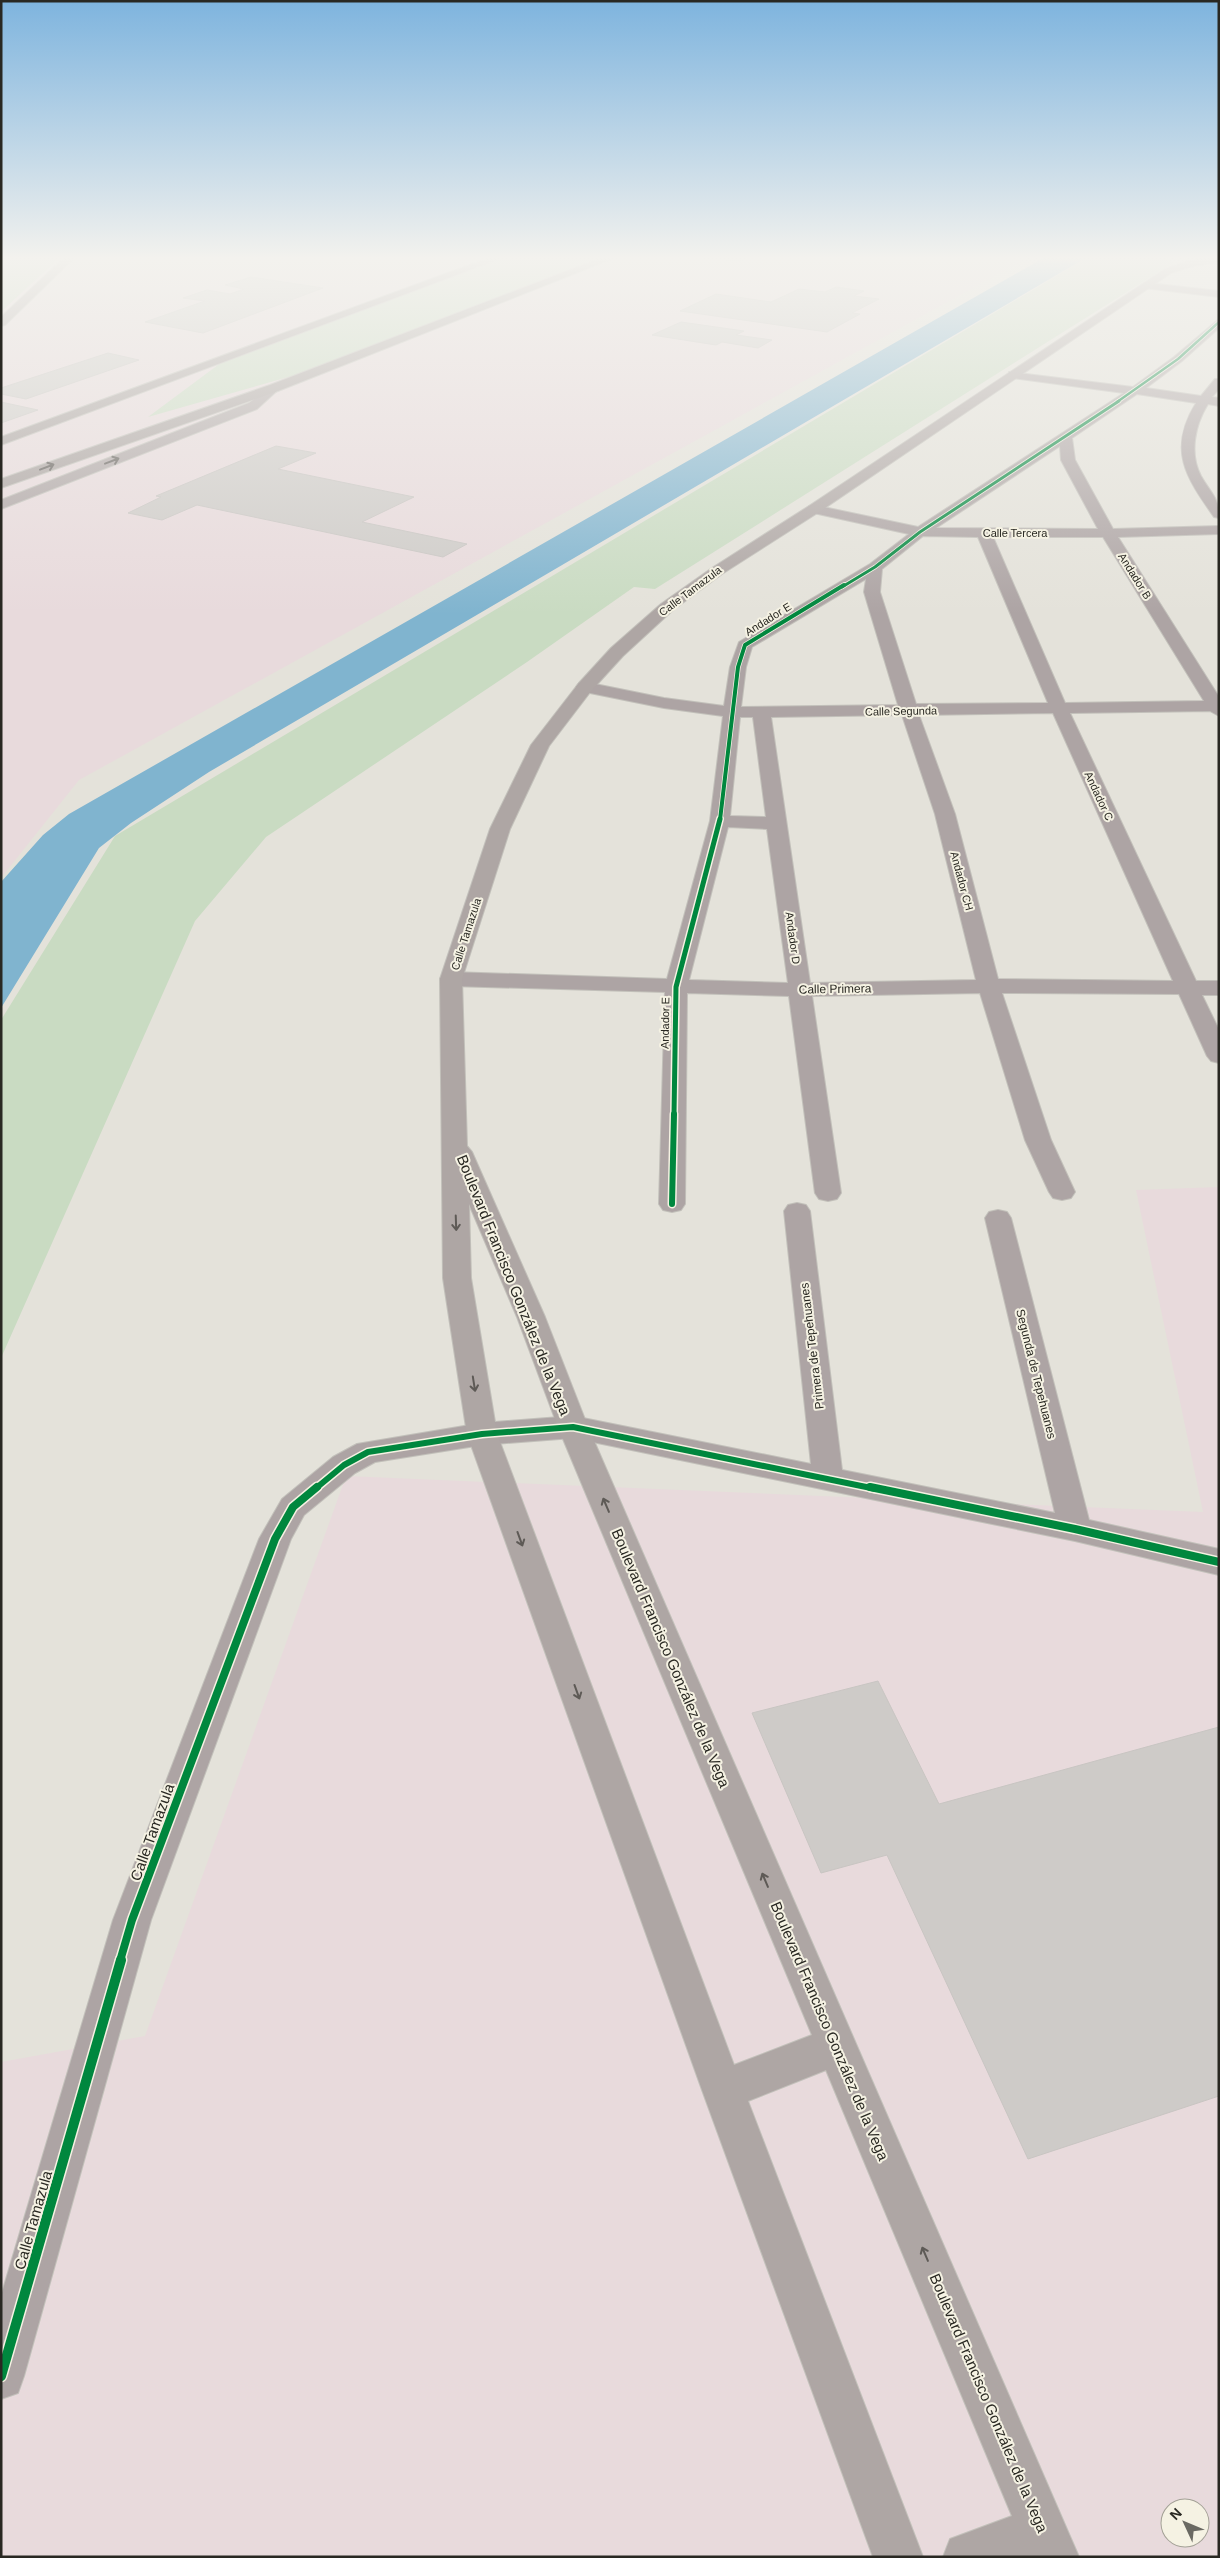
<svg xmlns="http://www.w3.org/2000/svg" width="1220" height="2558" font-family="Arial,sans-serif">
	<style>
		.industrial { fill: #e8dadc; fill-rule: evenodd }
		.green { fill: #c9dbc2 }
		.water { fill: #80b4cf }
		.building { fill: #cecbc8; stroke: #c8c5c2 }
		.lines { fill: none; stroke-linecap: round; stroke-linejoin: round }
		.minor-casing { stroke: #c2c0ba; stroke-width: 2 }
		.major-casing { stroke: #c2c0ba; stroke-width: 2 }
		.highway-casing { stroke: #c2c0ba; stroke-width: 2 }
		.minor { fill: #ada4a4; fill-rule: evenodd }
		.major { fill: #aea6a4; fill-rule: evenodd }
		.highway { fill: #a8a09e; fill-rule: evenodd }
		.cycleway-far6-casing { stroke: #f5f2e3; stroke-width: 4 }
		.cycleway-far5-casing { stroke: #f5f2e3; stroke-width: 4.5 }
		.cycleway-far4-casing { stroke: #f5f2e3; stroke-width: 5.5 }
		.cycleway-far3-casing { stroke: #f5f2e3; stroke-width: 8 }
		.cycleway-far2-casing { stroke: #f5f2e3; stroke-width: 9 }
		.cycleway-far1-casing { stroke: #f5f2e3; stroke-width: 11 }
		.cycleway-casing { stroke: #f5f2e3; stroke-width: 13 }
		.cycleway-far6 { stroke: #00873e; stroke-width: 2.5 }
		.cycleway-far5 { stroke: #00873e; stroke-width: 3 }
		.cycleway-far4 { stroke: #00873e; stroke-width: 4 }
		.cycleway-far3 { stroke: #00873e; stroke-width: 5 }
		.cycleway-far2 { stroke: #00873e; stroke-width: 6 }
		.cycleway-far1 { stroke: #00873e; stroke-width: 8 }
		.cycleway { stroke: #00873e; stroke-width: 10 }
		.oneway { stroke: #5e5a56 }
		.oneway2 { stroke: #5c5854 }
		.labels { text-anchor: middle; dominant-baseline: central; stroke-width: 4; stroke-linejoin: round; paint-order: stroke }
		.far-street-label { font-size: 11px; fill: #292822; stroke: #f5f2e3 }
		.street-label { font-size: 12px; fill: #292822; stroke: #f5f2e3 }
		.near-street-label { font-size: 15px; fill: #292822; stroke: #f5f2e3 }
	</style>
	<rect width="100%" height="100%" fill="#e4e2da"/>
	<!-- industrial -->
	<path class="industrial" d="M 1,256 L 1031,256 L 79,780 L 1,878 Z
		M 1219,1187 L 1219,2557 L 1,2557 L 1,2062 L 145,2036 L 346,1476 L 1203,1512 L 1136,1190 ZM 1170,2508 L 1200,2508 L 1200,2538 L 1170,2538 Z"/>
	<!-- green -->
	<path class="green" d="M 1,256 L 61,256 L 1,312 Z
		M 506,256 L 608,256 L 299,374 L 148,417 L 226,359 Z
		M 1090,256 L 1171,256 L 1167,259 L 1173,263 L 655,589 L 634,587 L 527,662 L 266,837 L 195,921 L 1,1358 L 1,1020 L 115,836 Z"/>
	<!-- water -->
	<path class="water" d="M 1047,256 L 1089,256 L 209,772 L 131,823 L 99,848 L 1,1008 L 1,882 L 43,835 L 69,814 Z"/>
	<!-- building -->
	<path class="building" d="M 684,256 L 751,256 L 740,261 Z
		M 251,277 L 323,288 L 203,333 L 145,322 L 205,301 L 183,298 L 207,290 L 230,294 L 244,289 L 225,285 Z
		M 836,287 L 864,291 L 854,296 L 879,299 L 852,313 L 860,314 L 827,332 L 680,311 L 716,294 L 771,302 L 799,289 L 825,292 Z
		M 681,322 L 744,331 L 736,335 L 772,340 L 758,348 L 722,342 L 716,345 L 652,335 Z
		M 108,353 L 139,360 L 26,399 L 1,394 L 1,388 Z
		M 1,402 L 38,410 L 1,423 Z
		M 276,446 L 316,453 L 278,469 L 414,497 L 362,522 L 467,544 L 443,557 L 197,505 L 162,520 L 128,513 L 161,497 L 156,496 Z
		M 878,1681 L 939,1804 L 1219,1727 L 1219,2096 L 1028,2159 L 887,1855 L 821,1873 L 752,1713 Z"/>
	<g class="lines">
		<!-- minor casing -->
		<g class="minor-casing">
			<path id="minor" d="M 66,256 L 76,256 L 5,325 L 1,326 L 1,317 Z
				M 1148,283 L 1219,291 L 1219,297 L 1144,288 L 1144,284 Z
				M 1219,319 L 1219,328 L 1182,361 L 1146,388 L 1201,396 L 1215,379 L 1219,379 L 1219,389 L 1212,397 L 1219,398 L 1219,406 L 1208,404 C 1195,425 1189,453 1201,476 C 1211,494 1219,497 1219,518 L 1214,517 C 1186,477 1167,450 1196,403 L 1137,394 L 1072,438 L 1075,460 L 1113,529 L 1219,526 L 1219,534 L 1118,537 L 1219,697 L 1219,716 L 1210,711 L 1070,713 L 1196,981 L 1219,981 L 1219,995 L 1202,995 L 1219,1030 L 1219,1063 L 1211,1061 L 1207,1056 L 1179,994 L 1002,993 L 1051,1140 L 1075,1192 L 1071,1198 L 1062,1200 L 1053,1198 L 1049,1192 L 1025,1140 L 980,993 L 812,996 L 841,1193 L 837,1199 L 828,1201 L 819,1199 L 815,1193 L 789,996 L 687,993 L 685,1204 L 681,1210 L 672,1212 L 663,1210 L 659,1204 L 665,992 L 451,986 L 443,984 L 440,979 L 443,974 L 451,972 L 667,979 L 710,821 L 723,716 L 664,708 L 585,692 L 579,691 L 576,687 L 579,683 L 585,682 L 664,698 L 724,706 L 730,667 L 739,642 L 870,564 L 909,534 L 809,512 L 807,509 L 809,506 L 814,505 L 918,527 L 1124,393 L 1013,378 L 1009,376 L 1009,372 L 1133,387 L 1174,357 ZM 1060,446 L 1061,460 L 1098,529 L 936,528 ZM 923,536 L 978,537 L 1048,703 L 916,704 L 880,592 L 882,569 ZM 993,537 L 1103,537 L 1204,701 L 1065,703 ZM 866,579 L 864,592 L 898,705 L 741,707 L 746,667 L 752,647 ZM 1053,713 L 1173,981 L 998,979 L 955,814 L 919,715 ZM 902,715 L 935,814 L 976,980 L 810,983 L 771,717 ZM 740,717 L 753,717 L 766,817 L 730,816 ZM 728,827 L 767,829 L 788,983 L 689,980 Z
				M 274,384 L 280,388 L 257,409 L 1,509 L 1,500 L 249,403 Z
				M 797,1203 L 806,1205 L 810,1211 L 842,1470 L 1055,1513 L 985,1218 L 989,1212 L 998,1210 L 1007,1212 L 1011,1218 L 1089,1520 L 1219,1549 L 1219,1575 L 1075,1541 L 573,1438 L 482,1445 L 375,1462 L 355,1473 L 304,1515 L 291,1539 L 151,1920 L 24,2376 L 18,2393 L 1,2399 L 1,2296 L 113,1920 L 259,1539 L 282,1499 L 333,1457 L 357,1444 L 482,1423 L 573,1416 L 811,1464 L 784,1211 L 788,1205 Z"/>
		</g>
		<!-- major casing -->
		<g class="major-casing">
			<path id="major" d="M 1219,256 L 1219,262 L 1193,266 L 1171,273 L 819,512 L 722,574 L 673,610 L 623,656 L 591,691 L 549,746 L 510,829 L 462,979 L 467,1146 L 472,1152 L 545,1317 L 588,1427 L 1079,2557 L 943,2557 L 950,2539 L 1012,2516 L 826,2070 L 748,2101 L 923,2557 L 873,2557 L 702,2090 L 467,1434 L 443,1278 L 440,979 L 490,829 L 531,745 L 579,683 L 611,648 L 661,604 L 712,568 L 809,506 L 1165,269 L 1191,260 ZM 469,1204 L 517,1317 L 558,1427 L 812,2035 L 734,2065 L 497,1434 L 471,1278 Z"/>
		</g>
		<!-- highway casing -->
		<g class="highway-casing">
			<path id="highway" d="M 494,256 L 507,256 L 1,445 L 1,437 Z
				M 606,256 L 619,256 L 278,391 L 1,488 L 1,479 L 270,385 Z"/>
		</g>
		<!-- minor -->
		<use href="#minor" class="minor"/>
		<!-- major -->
		<use href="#major" class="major"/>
		<!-- highway -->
		<use href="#highway" class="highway"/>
		<!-- cycleway-far6 casing -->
		<g class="cycleway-far6-casing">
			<path id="cycleway-far6" d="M 1117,402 L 1178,359 L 1219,322"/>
		</g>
		<!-- cycleway-far5 casing -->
		<g class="cycleway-far5-casing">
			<path id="cycleway-far5" d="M 842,587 L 875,567 L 920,532 L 1119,401"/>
		</g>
		<!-- cycleway-far4 casing -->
		<g class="cycleway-far4-casing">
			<path id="cycleway-far4" d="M 720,820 L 738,667 L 745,645 L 844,585"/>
		</g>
		<!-- cycleway-far3 casing -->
		<g class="cycleway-far3-casing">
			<path id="cycleway-far3" d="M 674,1115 L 676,987 L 720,819"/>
		</g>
		<!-- cycleway-far2 casing -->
		<g class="cycleway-far2-casing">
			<path id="cycleway-far2" d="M 672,1204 L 674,1114
				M 315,1489 L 344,1465 L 368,1452 L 482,1434 L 573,1427 L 876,1489"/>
		</g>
		<!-- cycleway-far1 casing -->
		<g class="cycleway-far1-casing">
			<path id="cycleway-far1" d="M 870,1487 L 1075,1529 L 1219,1562
				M 120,1961 L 132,1920 L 275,1539 L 293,1507 L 317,1487"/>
		</g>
		<!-- cycleway casing -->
		<g class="cycleway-casing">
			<path id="cycleway" d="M 1,2376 L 121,1960"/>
		</g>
		<!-- cycleway-far6 -->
		<use href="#cycleway-far6" class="cycleway-far6"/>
		<!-- cycleway-far5 -->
		<use href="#cycleway-far5" class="cycleway-far5"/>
		<!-- cycleway-far4 -->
		<use href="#cycleway-far4" class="cycleway-far4"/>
		<!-- cycleway-far3 -->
		<use href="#cycleway-far3" class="cycleway-far3"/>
		<!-- cycleway-far2 -->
		<use href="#cycleway-far2" class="cycleway-far2"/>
		<!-- cycleway-far1 -->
		<use href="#cycleway-far1" class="cycleway-far1"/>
		<!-- cycleway -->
		<use href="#cycleway" class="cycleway"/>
	</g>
	<!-- one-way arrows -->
	<defs><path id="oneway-shaft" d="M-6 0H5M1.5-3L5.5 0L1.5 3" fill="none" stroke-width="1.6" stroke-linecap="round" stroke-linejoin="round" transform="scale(1.25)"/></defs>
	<g class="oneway">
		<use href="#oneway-shaft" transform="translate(112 461) rotate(-21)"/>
		<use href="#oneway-shaft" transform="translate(456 1223) rotate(88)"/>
		<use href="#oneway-shaft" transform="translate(474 1384) rotate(81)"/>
		<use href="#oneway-shaft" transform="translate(606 1505) rotate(-113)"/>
		<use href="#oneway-shaft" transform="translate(520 1539) rotate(70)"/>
		<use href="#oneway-shaft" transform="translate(577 1692) rotate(70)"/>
		<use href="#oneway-shaft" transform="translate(765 1880) rotate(-113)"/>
		<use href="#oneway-shaft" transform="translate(925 2254) rotate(-113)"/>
	</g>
	<use class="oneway2" href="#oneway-shaft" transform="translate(47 467) rotate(-21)"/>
	<!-- sky -->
	<linearGradient id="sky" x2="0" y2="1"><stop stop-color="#7eb4de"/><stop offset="0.42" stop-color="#f3f2ee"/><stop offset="1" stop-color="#f3f2ee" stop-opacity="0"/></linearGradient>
	<rect width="1220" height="614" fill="url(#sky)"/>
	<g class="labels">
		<!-- far-street labels -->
		<g class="far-street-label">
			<text x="1015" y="533">Calle Tercera</text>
			<text transform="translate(1135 576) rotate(58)">Andador B</text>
			<text transform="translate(690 591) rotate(-37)">Calle Tamazula</text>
			<text transform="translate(768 619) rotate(-32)">Andador E</text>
			<text transform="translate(901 711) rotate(-1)">Calle Segunda</text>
			<text transform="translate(1099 796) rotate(65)">Andador C</text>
			<text transform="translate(962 881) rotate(75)">Andador CH</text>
			<text transform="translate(466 934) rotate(-72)">Calle Tamazula</text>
			<text transform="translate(793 938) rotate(82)">Andador D</text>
			<text transform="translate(665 1023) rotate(-89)">Andador E</text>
		</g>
		<!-- street labels -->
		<g class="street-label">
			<text transform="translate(835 989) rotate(-1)">Calle Primera</text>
			<text transform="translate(812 1346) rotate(-97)">Primera de Tepehuanes</text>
			<text transform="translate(1036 1374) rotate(76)">Segunda de Tepehuanes</text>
		</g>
		<!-- near-street labels -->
		<g class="near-street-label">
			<text transform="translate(514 1285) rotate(68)">Boulevard Francisco González de la Vega</text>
			<text transform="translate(671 1658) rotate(67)">Boulevard Francisco González de la Vega</text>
			<text transform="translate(152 1832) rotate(-70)">Calle Tamazula</text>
			<text transform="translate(830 2031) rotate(67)">Boulevard Francisco González de la Vega</text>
			<text transform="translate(33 2220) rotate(-74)">Calle Tamazula</text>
			<text transform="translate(989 2403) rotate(67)">Boulevard Francisco González de la Vega</text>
		</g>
	</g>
	<!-- border -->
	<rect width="1220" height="2558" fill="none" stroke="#292822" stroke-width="5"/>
	<!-- north arrow -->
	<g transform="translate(1185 2523) rotate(314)"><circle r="24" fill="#f5f2e3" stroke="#a3a196"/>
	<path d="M0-4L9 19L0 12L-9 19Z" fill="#6a6962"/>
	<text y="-8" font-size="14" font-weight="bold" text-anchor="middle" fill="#292822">N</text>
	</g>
</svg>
